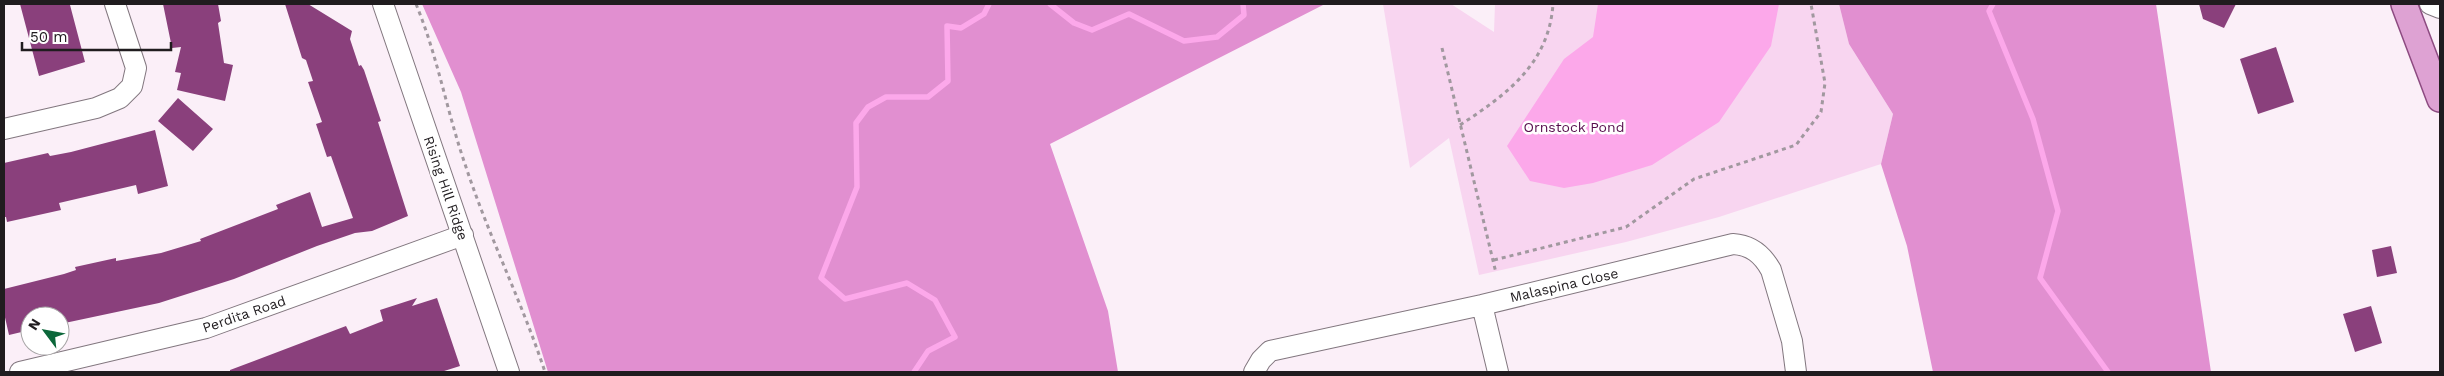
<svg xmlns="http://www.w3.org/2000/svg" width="2444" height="376" font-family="'Work Sans',sans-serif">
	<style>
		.green { fill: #f8d5f0 }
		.forest { fill: #e18fd0 }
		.water { fill: #fca8ea }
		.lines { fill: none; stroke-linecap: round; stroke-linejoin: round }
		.stream { stroke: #fca8ea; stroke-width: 5.5 }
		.building { fill: #8a407c }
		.minor-casing { stroke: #82777f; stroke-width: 22 }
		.major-casing { stroke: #8d4b81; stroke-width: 28 }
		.path { stroke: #a1989f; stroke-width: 3; stroke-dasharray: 4 4; stroke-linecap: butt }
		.minor { stroke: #fff; stroke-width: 20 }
		.major { stroke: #dea2d3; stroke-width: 25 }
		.labels { text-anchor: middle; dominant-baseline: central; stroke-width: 5; stroke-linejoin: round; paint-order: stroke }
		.park-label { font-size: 14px; fill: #570e4d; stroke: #fff }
		.street-label { font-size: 14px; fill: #201c1f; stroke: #fff }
	</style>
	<rect width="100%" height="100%" fill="#fbeff8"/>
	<!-- green -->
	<path class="green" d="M 1383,4 L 1451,4 L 1494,32 L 1495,4 L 1839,4 L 1849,44 L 1893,114 L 1881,164 L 1719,217 L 1626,242 L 1479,275 L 1449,138 L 1410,168 Z"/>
	<!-- forest -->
	<path class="forest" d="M 422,4 L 1325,4 L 1050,144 L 1108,311 L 1118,372 L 548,372 L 461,92 Z
		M 1839,4 L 2156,4 L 2211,372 L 1933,372 L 1907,246 L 1881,164 L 1893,114 L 1849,44 Z"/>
	<!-- water -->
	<path class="water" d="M 1598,4 L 1779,4 L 1771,46 L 1719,122 L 1652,165 L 1593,183 L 1564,188 L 1530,181 L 1507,146 L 1564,59 L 1593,37 Z"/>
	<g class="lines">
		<!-- stream -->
		<path class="stream" d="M 1050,4 L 1074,23 L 1092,30 L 1129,14 L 1184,41 L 1217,37 L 1244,15 L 1243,4
			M 1993,4 L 1989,11 L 2033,119 L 2058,211 L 2040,278 L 2108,372
			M 914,372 L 928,351 L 955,337 L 935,300 L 907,283 L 845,299 L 821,278 L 857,187 L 856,123 L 868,107 L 886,97 L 928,97 L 948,81 L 947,26 L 961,28 L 984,14 L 989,4"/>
	</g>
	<!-- building -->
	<path class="building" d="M 20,4 L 70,5 L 85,62 L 39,76 Z
		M 163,4 L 218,4 L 221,21 L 218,23 L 224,63 L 233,65 L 225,101 L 177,90 L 181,73 L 175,72 L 181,47 L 172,48 Z
		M 285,4 L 308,4 L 352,31 L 350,39 L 359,66 L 361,65 L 364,70 L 381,121 L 378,122 L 408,216 L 372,231 L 355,233 L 317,246 L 234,279 L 159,303 L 60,324 L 60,316 L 30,316 L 30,330 L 9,335 L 4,313 L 4,289 L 64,274 L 76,270 L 75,267 L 116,258 L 116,261 L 161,253 L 201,241 L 200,239 L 278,209 L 276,205 L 310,192 L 322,227 L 353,218 L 331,156 L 327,157 L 316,124 L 322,122 L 308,82 L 313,81 L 306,60 L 302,58 Z
		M 2199,4 L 2236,4 L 2224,28 L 2203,19 Z
		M 2276,47 L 2294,102 L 2258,114 L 2240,59 Z
		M 178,98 L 213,129 L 193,151 L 158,121 Z
		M 155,130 L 168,186 L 138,194 L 136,185 L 59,203 L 61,210 L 7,222 L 6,217 L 4,217 L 4,163 L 48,153 L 50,156 L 71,152 Z
		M 2391,246 L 2397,273 L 2377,277 L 2372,250 Z
		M 417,298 L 412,306 L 437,298 L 460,366 L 441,372 L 230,372 L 230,370 L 346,326 L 350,334 L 383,321 L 380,310 Z
		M 2371,306 L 2382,343 L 2355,352 L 2343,314 Z"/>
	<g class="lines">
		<!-- minor casing -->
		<g class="minor-casing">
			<path id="minor" d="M 383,4 L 509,372
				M 2430,4 L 2440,8
				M 4,129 L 96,108 L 120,98 L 132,86 L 136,68 L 115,4
				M 1482,305 L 1498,372
				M 20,372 L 206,328 L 463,235
				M 1254,372 L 1261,360 L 1270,351 L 1482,305 L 1733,244 C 1751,245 1762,254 1771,270 L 1792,341 L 1796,372"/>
		</g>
		<!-- major casing -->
		<g class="major-casing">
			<path id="major" d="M 2404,4 L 2440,99"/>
		</g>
		<!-- path -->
		<path class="path" d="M 416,4 C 438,57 447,113 466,167 C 489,237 522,302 545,372
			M 1442,48 L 1496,273
			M 1460,125 C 1506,95 1549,64 1553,4
			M 1494,260 L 1626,227 L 1694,179 L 1796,145 L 1821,112 L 1825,83 L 1811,4"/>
		<!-- minor -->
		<use href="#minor" class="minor"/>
		<!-- major -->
		<use href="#major" class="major"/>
	</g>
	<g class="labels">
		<!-- park labels -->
		<g class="park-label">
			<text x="1574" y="127">Ornstock Pond</text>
		</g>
		<!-- street labels -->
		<g class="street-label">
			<text transform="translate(446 188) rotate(71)">Rising Hill Ridge</text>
			<text transform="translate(1564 285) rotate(-13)">Malaspina Close</text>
			<text transform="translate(244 314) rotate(-19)">Perdita Road</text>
		</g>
	</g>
	<!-- border -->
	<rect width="2444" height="376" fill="none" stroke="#201c1f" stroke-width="10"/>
	<!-- north arrow -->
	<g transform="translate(45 331) rotate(302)"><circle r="24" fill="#ffffff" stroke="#a6a4a5"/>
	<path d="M0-4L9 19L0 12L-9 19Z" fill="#0c673a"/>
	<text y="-8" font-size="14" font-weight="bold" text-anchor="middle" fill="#201c1f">N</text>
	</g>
	<!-- scale -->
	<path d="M22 42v8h149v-8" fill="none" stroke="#201c1f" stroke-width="2.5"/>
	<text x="30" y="42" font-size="15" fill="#201c1f" stroke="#ffffff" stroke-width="4" paint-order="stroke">50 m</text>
</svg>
